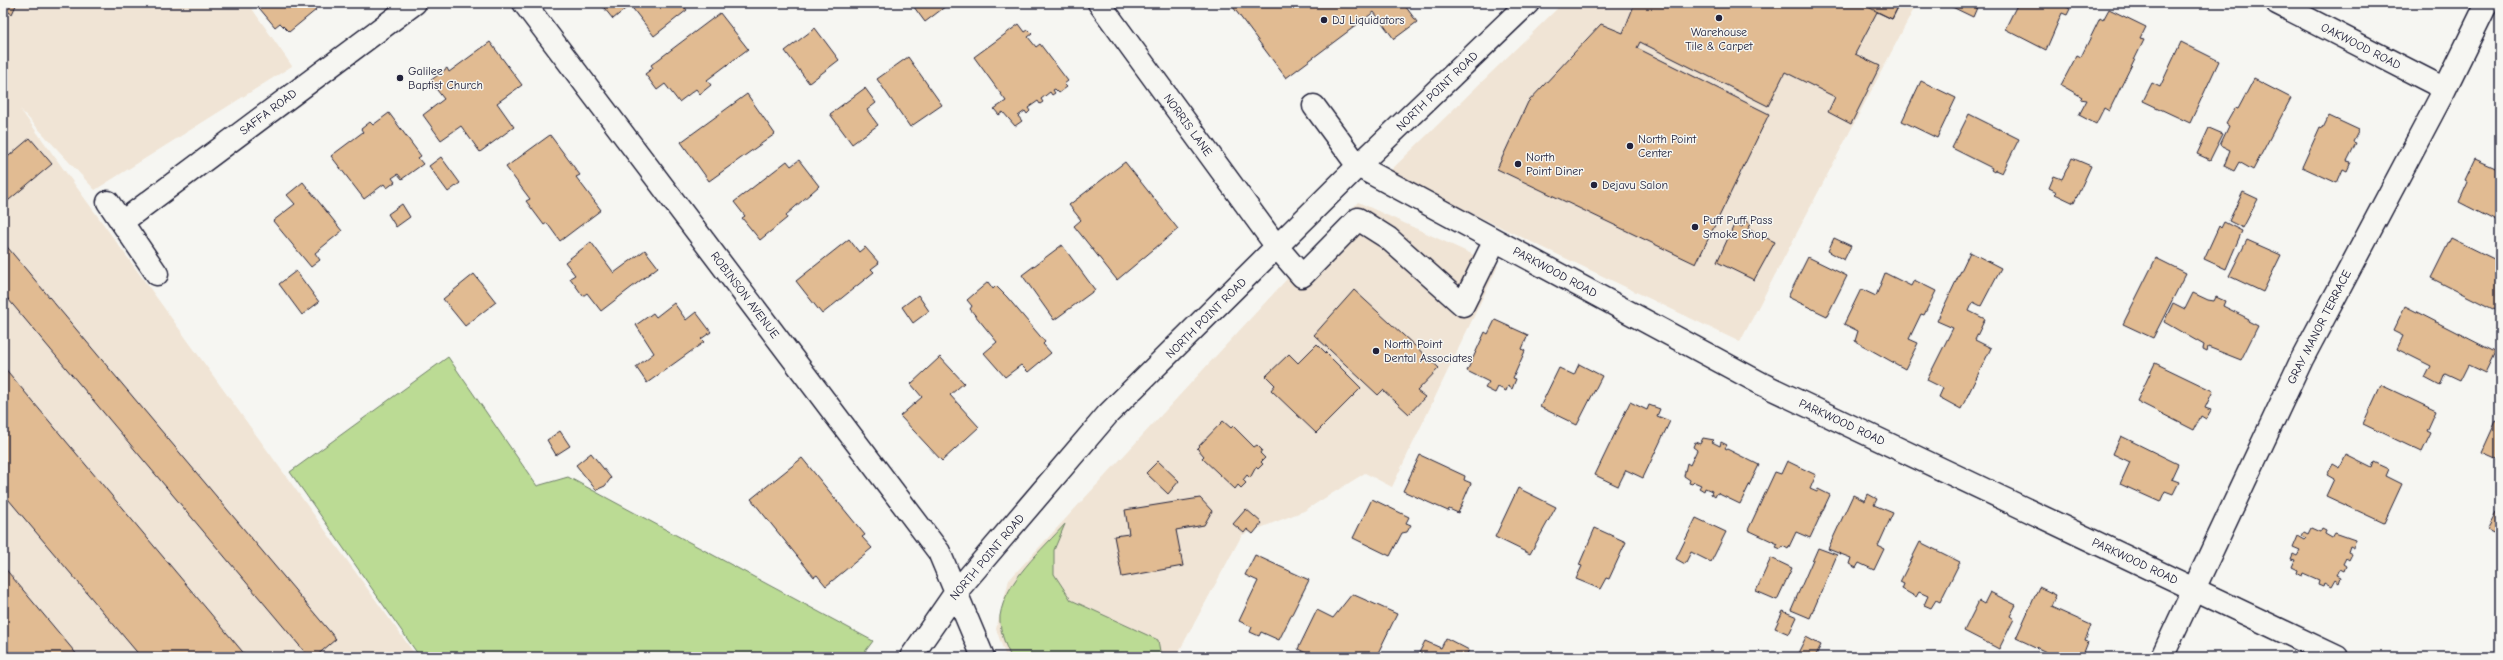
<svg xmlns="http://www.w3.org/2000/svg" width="2503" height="660" font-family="'Comic Neue',sans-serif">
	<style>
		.built { fill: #f0e4d5 }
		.green { fill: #bbdb94; stroke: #6e7e68 }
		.building { fill: #e1bb92; stroke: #22223b }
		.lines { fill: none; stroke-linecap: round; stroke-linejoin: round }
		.minor-casing { stroke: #22223b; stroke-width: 25 }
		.minor { stroke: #f6f6f2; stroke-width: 22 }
		.poi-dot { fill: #22223b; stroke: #f6f6f2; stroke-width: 1.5 }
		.labels { text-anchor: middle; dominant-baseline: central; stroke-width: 3; stroke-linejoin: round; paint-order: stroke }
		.poi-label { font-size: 12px; fill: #22223b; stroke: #f6f6f2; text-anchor: start }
		.street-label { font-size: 12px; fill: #22223b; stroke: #f6f6f2 }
	</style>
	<rect width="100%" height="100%" fill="#f6f6f2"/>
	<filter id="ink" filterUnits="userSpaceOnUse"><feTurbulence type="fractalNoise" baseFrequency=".025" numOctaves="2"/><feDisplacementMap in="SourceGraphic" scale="8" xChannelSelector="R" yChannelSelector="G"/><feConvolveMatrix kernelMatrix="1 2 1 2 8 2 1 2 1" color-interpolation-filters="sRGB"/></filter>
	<g filter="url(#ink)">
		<!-- built -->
		<path class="built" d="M 3,3 L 248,3 L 292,66 L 95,190 L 20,109 L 417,657 L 3,657 Z
			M 1563,3 L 1917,3 L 1740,342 L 1388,173 Z
			M 1358,202 L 1498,266 L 1392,487 L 1365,473 L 1304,511 L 1242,535 L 1176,657 L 1006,657 L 996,629 L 1009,580 Z"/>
		<!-- green -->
		<path class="green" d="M 448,357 L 537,486 L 568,477 L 873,641 L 861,657 L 420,657 L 290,472 Z
			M 1065,524 L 1054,550 L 1054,574 L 1071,600 L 1158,640 L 1161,657 L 1011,657 C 1005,645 999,629 1000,616 C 1005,581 1043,549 1065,524 Z"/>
		<!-- building -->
		<path class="building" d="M 3,3 L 17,3 L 12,14 L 3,9 Z
			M 255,3 L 310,3 L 316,10 L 289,32 L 280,23 L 275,27 Z
			M 600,3 L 681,3 L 687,10 L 654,36 L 630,5 L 613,19 Z
			M 911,3 L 950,3 L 925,22 Z
			M 1230,3 L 1403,3 L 1417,22 L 1394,39 L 1374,12 L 1286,78 Z
			M 1635,3 L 1806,3 L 1812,6 L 1813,3 L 1900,3 L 1892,19 L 1877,12 L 1855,54 L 1880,66 L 1851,124 L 1828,112 L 1835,97 L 1785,72 L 1768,106 L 1640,42 L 1637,48 L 1769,114 L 1696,264 L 1497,169 L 1528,102 L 1601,24 L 1623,33 Z
			M 1860,3 L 1900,3 L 1892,19 Z
			M 1944,3 L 1979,3 L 1973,17 Z
			M 2018,3 L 2067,3 L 2065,6 L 2070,9 L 2067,15 L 2062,13 L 2046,50 L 2005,29 Z
			M 2109,9 L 2146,27 L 2140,39 L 2144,40 L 2109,111 L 2104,108 L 2096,124 L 2079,115 L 2087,100 L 2080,99 L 2082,97 L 2061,85 L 2077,55 L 2081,57 L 2100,18 L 2103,20 Z
			M 720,13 L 748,49 L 707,80 L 711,85 L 700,94 L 696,89 L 679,102 L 665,84 L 657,90 L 645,74 L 653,68 L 651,65 Z
			M 1019,24 L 1025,32 L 1028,30 L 1032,34 L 1028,37 L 1036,47 L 1040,44 L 1068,81 L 1064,84 L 1067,87 L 1059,93 L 1055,89 L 1053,90 L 1055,93 L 1052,95 L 1050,92 L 1041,99 L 1043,102 L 1040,104 L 1038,101 L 1028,108 L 1030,111 L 1027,114 L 1025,111 L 1018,116 L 1022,121 L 1015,126 L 1003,112 L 999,115 L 994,109 L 1006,101 L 974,57 Z
			M 815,28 L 839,60 L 809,83 L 785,51 Z
			M 490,42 L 522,85 L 497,103 L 514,127 L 480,152 L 461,126 L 441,140 L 423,115 L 444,99 L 430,81 L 447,68 L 449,72 Z
			M 2181,42 L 2219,61 L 2190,123 L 2143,101 L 2152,83 L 2160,87 Z
			M 908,57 L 942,105 L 910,127 L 877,79 Z
			M 2254,79 L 2291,98 L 2253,170 L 2239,162 L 2234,171 L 2224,166 L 2230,150 L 2220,145 L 2229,126 L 2226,124 L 2235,108 L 2238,109 Z
			M 1921,81 L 1956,98 L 1937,138 L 1902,121 Z
			M 865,88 L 876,103 L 867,110 L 878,125 L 852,144 L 830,114 Z
			M 747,94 L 775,134 L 709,181 L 681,142 Z
			M 389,113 L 421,156 L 418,158 L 423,164 L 402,179 L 398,174 L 392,178 L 395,182 L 387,188 L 384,184 L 364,199 L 331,156 L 363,132 L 361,129 L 370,122 L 373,125 Z
			M 1969,114 L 2019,139 L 2002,173 L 1995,170 L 1994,172 L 1991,170 L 1992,168 L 1952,148 Z
			M 2329,116 L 2359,130 L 2353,142 L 2356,143 L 2347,161 L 2351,162 L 2347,171 L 2343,169 L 2337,183 L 2302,167 L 2320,127 L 2323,128 Z
			M 2209,128 L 2223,134 L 2210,160 L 2197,154 Z
			M 550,135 L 580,175 L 576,177 L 601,210 L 560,241 L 547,223 L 544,225 L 526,201 L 530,199 L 506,167 Z
			M 30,138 L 52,164 L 3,205 L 3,161 Z
			M 441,157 L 460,183 L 448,192 L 429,166 Z
			M 2072,158 L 2091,166 L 2074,203 L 2055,194 L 2057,192 L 2049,188 L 2054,176 L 2062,179 Z
			M 2475,159 L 2500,170 L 2500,223 L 2459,202 L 2468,182 L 2465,180 Z
			M 799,160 L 819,186 L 786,215 L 787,218 L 760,240 L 742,218 L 745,216 L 734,202 L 787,161 L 791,166 Z
			M 1125,162 L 1178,229 L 1117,280 L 1074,226 L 1081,220 L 1069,205 Z
			M 303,182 L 342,231 L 315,253 L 320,260 L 311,267 L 273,221 L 295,204 L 287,195 Z
			M 2243,192 L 2258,199 L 2243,228 L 2229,221 Z
			M 402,204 L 410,217 L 396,227 L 388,214 Z
			M 1745,221 L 1751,224 L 1748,229 L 1775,242 L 1754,280 L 1717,262 L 1735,223 L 1742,227 Z
			M 2224,222 L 2242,231 L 2226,269 L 2204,259 L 2219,226 L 2221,228 Z
			M 1834,238 L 1851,246 L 1844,260 L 1828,251 Z
			M 2451,238 L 2500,262 L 2500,301 L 2495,310 L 2431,278 Z
			M 849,239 L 859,252 L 865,247 L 879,263 L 871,269 L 874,272 L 822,314 L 796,281 Z
			M 2247,240 L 2281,255 L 2263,292 L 2229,276 Z
			M 3,242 L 336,639 L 315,657 L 309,657 L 3,293 Z
			M 591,242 L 614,273 L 645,250 L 658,267 L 601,311 L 587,293 L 583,296 L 570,278 L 575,275 L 565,262 Z
			M 1062,245 L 1095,290 L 1054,320 L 1022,275 Z
			M 1970,252 L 2001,268 L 1981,306 L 1973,302 L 1969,311 L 1985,319 L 1975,340 L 1991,348 L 1961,409 L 1939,397 L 1943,388 L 1927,380 L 1953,328 L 1937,321 Z
			M 1808,257 L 1847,276 L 1827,316 L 1788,297 Z
			M 2156,258 L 2186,273 L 2153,338 L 2123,324 Z
			M 296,271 L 319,302 L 302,315 L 279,284 Z
			M 1885,273 L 1911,286 L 1914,280 L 1936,291 L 1924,315 L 1921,314 L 1909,339 L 1918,343 L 1905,369 L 1855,341 L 1858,331 L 1844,324 L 1861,289 L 1876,296 Z
			M 474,274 L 496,302 L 465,326 L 443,299 Z
			M 988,282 L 993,289 L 996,286 L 1007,297 L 1045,342 L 1043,344 L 1051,353 L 1028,372 L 1021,365 L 1005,377 L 984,353 L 997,342 L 970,309 L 972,306 L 967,300 Z
			M 1354,290 L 1439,368 L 1417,391 L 1425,397 L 1409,414 L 1383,390 L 1378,395 L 1314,335 Z
			M 2193,293 L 2208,300 L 2214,301 L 2216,297 L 2225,301 L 2223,306 L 2249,319 L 2248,321 L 2258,326 L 2241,360 L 2208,347 L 2207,351 L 2203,349 L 2204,345 L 2164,322 L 2173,303 L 2185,309 Z
			M 918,295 L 929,311 L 913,323 L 902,307 Z
			M 674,303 L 686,320 L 696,312 L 711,332 L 701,339 L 704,342 L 647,383 L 636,367 L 654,353 L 636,325 L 653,313 L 656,317 Z
			M 2405,306 L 2495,352 L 2485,373 L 2468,365 L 2460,381 L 2445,374 L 2440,386 L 2425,378 L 2431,366 L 2397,349 L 2403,336 L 2393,331 Z
			M 1495,320 L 1528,335 L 1522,349 L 1525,351 L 1513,378 L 1516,379 L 1512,389 L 1508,386 L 1506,391 L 1498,387 L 1495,393 L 1485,388 L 1489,382 L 1467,371 L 1485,332 L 1488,334 Z
			M 1317,344 L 1361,388 L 1316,433 L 1271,390 L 1275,385 L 1266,376 L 1289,354 L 1298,363 Z
			M 940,357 L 964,383 L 950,395 L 979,427 L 942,461 L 900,416 L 922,397 L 911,384 Z
			M 2155,363 L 2213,391 L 2205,408 L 2211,410 L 2206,419 L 2201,416 L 2194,430 L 2137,401 Z
			M 1579,364 L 1602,376 L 1577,425 L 1540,407 L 1559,368 L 1574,375 Z
			M 3,366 L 247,657 L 141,657 L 3,493 Z
			M 2381,385 L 2436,411 L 2427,431 L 2431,433 L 2422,452 L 2363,424 Z
			M 1630,402 L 1647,410 L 1649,405 L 1660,409 L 1657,416 L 1670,421 L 1643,478 L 1626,470 L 1618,486 L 1595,475 Z
			M 1223,421 L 1231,428 L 1233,426 L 1254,447 L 1257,445 L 1262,450 L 1260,453 L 1265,458 L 1261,462 L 1263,464 L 1258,469 L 1256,467 L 1250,478 L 1247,475 L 1243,480 L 1246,483 L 1241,488 L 1238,485 L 1235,489 L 1202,458 L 1204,456 L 1197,448 Z
			M 2496,421 L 2500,423 L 2500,460 L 2482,452 Z
			M 560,431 L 570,446 L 556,455 L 547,440 Z
			M 2121,436 L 2178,464 L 2171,479 L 2179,482 L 2173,494 L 2165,491 L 2160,502 L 2120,484 L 2130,462 L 2113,454 Z
			M 1703,438 L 1714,440 L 1712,442 L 1720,446 L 1721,442 L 1727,445 L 1725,448 L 1759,465 L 1740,504 L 1717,493 L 1715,497 L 1711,494 L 1712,491 L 1705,488 L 1704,491 L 1699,488 L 1701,485 L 1694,482 L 1692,484 L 1689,483 L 1690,480 L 1684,476 L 1687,463 L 1690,465 L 1697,450 L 1693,447 L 1695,442 L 1700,444 Z
			M 591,453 L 611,478 L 605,486 L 596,490 L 576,465 Z
			M 1420,455 L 1465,476 L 1464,480 L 1471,483 L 1458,513 L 1449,509 L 1448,511 L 1403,491 Z
			M 2346,455 L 2372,468 L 2374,462 L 2389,469 L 2386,476 L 2402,484 L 2384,523 L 2326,496 L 2334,479 L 2327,475 L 2333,464 L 2340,468 Z
			M 802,458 L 865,535 L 862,537 L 872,548 L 826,586 L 817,575 L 814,577 L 751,499 Z
			M 1158,461 L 1179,481 L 1168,494 L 1146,473 Z
			M 1787,461 L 1816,475 L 1810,489 L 1817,492 L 1818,489 L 1830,495 L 1810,538 L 1796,532 L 1788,549 L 1783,546 L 1781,549 L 1776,547 L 1778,544 L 1748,530 L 1775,472 L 1781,474 Z
			M 1518,488 L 1556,507 L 1530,554 L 1495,537 Z
			M 1868,494 L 1877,499 L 1874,505 L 1893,513 L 1878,546 L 1884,549 L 1874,570 L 1859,563 L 1856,568 L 1849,564 L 1851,558 L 1828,549 L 1853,495 L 1865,501 Z
			M 1200,498 L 1212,511 L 1204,525 L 1176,530 L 1183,566 L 1122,577 L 1114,536 L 1129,534 L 1125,510 Z
			M 1372,499 L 1409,517 L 1406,523 L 1411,525 L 1407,532 L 1402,533 L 1390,556 L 1353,538 Z
			M 1246,509 L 1262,523 L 1253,534 L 1247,529 L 1244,533 L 1233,524 Z
			M 2496,513 L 2500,515 L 2500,536 L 2487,530 Z
			M 1696,518 L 1726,532 L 1711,562 L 1691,552 L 1685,564 L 1676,559 Z
			M 1595,528 L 1626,542 L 1609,579 L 1606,578 L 1600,589 L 1576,579 L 1582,566 L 1579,565 Z
			M 2311,528 L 2320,532 L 2322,528 L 2326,530 L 2325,534 L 2332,538 L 2335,533 L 2355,540 L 2354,548 L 2350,546 L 2348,552 L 2352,554 L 2349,560 L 2346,558 L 2343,564 L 2346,566 L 2344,571 L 2340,569 L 2337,575 L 2341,577 L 2339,583 L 2335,580 L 2331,587 L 2324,583 L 2323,586 L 2318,584 L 2319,580 L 2303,573 L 2302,576 L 2297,573 L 2298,570 L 2292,567 L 2295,560 L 2291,559 L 2293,554 L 2297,556 L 2300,551 L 2293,548 L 2298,536 L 2305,540 L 2307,538 L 2302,536 L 2304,532 L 2308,534 Z
			M 1920,542 L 1960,562 L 1940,602 L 1936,600 L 1931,608 L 1924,605 L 1928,596 L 1919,592 L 1916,597 L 1902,589 L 1904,584 L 1900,582 Z
			M 1818,548 L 1837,555 L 1810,618 L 1791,610 Z
			M 1255,555 L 1309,580 L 1279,640 L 1261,632 L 1259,636 L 1250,632 L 1252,627 L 1239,621 L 1258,581 L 1245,575 Z
			M 1771,558 L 1792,568 L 1777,600 L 1756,591 Z
			M 3,566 L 79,657 L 3,657 Z
			M 2039,587 L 2056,595 L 2051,607 L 2091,625 L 2085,641 L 2088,642 L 2083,655 L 2078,652 L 2076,657 L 2057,657 L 2016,638 Z
			M 1990,592 L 2016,605 L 2010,616 L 2014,619 L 1999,649 L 1964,631 L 1979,601 L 1984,604 Z
			M 1352,594 L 1397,614 L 1376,657 L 1314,657 L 1298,649 L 1317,610 L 1333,618 Z
			M 1783,611 L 1797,617 L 1789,634 L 1775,628 Z
			M 1806,637 L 1821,645 L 1815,657 L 1796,657 Z
			M 1446,638 L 1469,650 L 1465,657 L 1417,657 L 1425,641 L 1441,648 Z"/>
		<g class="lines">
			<!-- minor casing -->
			<g class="minor-casing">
				<path id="minor" d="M 524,3 L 939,552 L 983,657
					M 1099,3 L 1277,247 L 1302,276 L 1358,219 L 1388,238 L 1463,305 L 1495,240
					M 2277,3 L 2445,89
					M 1314,106 L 1358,166 L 1495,240 L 1762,384 L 2337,657
					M 108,202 L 157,274
					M 122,222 L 415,3
					M 911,657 L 956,592 L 1108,414 L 1358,166 L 1528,3
					M 2162,657 L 2302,359 L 2445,89 L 2487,3"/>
			</g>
			<!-- minor -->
			<use href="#minor" class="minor"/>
		</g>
	</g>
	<!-- markers -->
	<g class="poi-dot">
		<circle cx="1719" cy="18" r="4"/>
		<circle cx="1324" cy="20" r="4"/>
		<circle cx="400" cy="78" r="4"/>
		<circle cx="1630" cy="146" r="4"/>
		<circle cx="1518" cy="164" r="4"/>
		<circle cx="1594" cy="185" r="4"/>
		<circle cx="1695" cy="227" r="4"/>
		<circle cx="1376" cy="351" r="4"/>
	</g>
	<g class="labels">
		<!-- poi labels -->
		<g class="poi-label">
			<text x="1332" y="20">DJ Liquidators</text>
			<text x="1719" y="32" text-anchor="middle">Warehouse<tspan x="1719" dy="14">Tile &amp; Carpet</tspan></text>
			<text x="408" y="71">Galilee<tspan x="408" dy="14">Baptist Church</tspan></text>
			<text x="1638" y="139">North Point<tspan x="1638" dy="14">Center</tspan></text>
			<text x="1526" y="157">North<tspan x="1526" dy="14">Point Diner</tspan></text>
			<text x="1602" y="185">Dejavu Salon</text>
			<text x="1703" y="220">Puff Puff Pass<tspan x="1703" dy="14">Smoke Shop</tspan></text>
			<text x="1384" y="344">North Point<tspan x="1384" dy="14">Dental Associates</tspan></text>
		</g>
		<!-- street labels -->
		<g class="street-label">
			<text transform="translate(2361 46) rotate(27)">OAKWOOD ROAD</text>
			<text transform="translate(1437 91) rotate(-44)">NORTH POINT ROAD</text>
			<text transform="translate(268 112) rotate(-37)">SAFFA ROAD</text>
			<text transform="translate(1188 125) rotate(54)">NORRIS LANE</text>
			<text transform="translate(1555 272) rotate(28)">PARKWOOD ROAD</text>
			<text transform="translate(745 295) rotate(53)">ROBINSON AVENUE</text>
			<text transform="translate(1206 318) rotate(-45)">NORTH POINT ROAD</text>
			<text transform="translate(2319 327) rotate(-63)">GRAY MANOR TERRACE</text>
			<text transform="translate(1842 422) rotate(25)">PARKWOOD ROAD</text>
			<text transform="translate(987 557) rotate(-50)">NORTH POINT ROAD</text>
			<text transform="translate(2135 561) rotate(25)">PARKWOOD ROAD</text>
		</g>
	</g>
	<!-- margin -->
	<rect width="2503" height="660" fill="none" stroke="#f6f6f2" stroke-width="16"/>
	<rect x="8" y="8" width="2487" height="644" fill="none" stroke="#22223b" stroke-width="1.5" filter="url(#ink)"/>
</svg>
